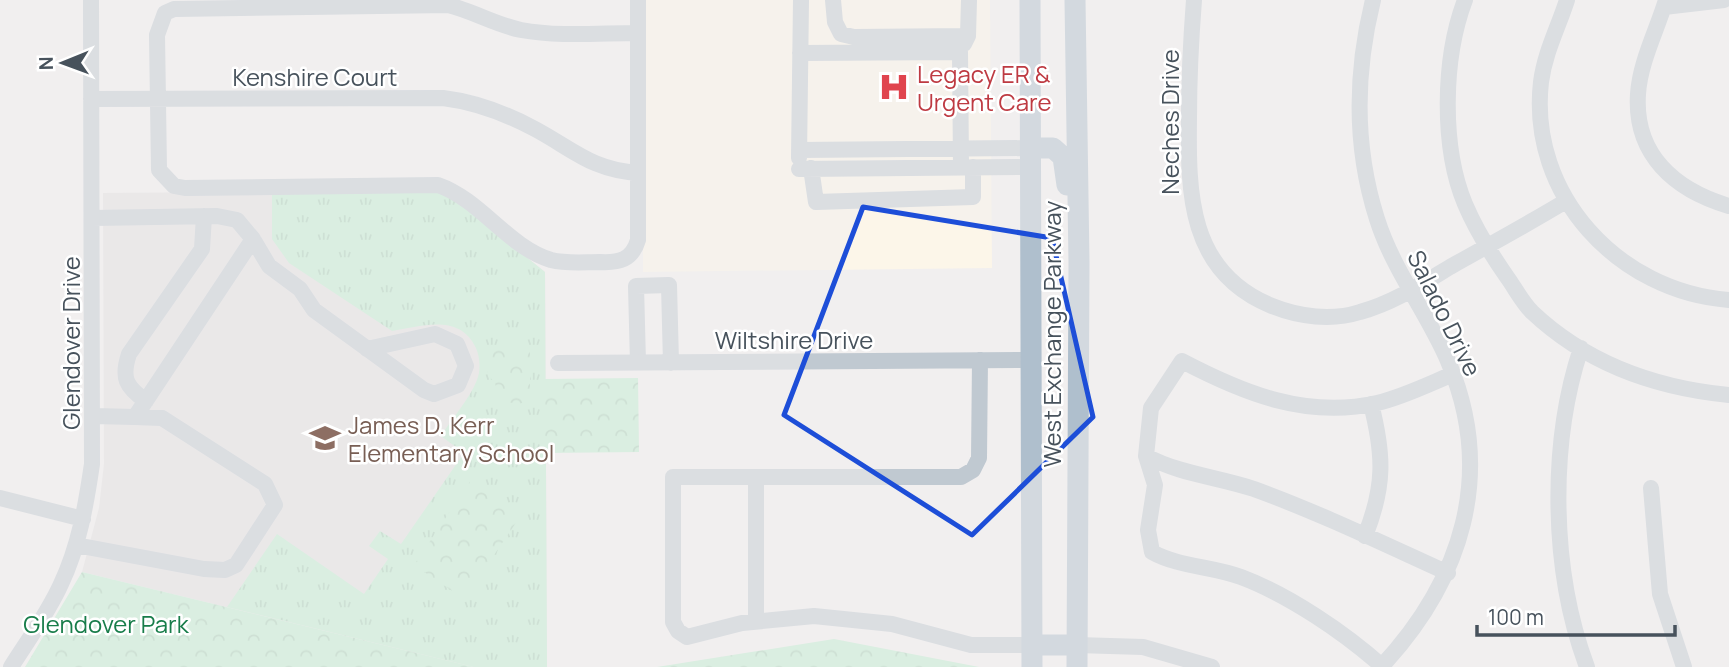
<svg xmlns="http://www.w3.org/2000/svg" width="1729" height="667" font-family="Manrope,sans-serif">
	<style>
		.commercial { fill: #fcf6e9 }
		.education { fill: #e2e0e1 }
		.grass { fill: url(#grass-tufts) }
		.park { fill: url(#park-crowns) }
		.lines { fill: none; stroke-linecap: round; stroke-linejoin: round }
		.minor { stroke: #c0c9d1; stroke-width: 16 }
		.major { stroke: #afbfcd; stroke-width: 21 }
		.marked { fill: none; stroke: #1d4ed8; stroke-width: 5; stroke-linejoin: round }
		.labels { text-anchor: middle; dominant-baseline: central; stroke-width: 5; stroke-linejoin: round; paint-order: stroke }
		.health-label { font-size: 24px; fill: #be3a42; stroke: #fff; text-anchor: start }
		.street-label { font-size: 24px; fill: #47525c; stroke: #fff }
		.education-label { font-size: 24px; fill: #785e54; stroke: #fff; text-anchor: start }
		.park-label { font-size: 24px; fill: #187d4a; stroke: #fff }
	</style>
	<defs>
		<pattern id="grass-tufts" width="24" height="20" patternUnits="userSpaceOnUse" patternTransform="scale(1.75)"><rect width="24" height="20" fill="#beeed0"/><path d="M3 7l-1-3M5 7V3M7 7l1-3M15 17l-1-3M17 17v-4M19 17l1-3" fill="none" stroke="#a5ceb5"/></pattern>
		<pattern id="park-crowns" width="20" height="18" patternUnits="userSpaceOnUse" patternTransform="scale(1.75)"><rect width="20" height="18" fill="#beeed0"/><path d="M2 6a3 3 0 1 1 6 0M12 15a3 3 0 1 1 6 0" fill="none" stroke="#a5ceb5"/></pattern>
	</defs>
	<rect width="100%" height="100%" fill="#f1efef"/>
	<!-- commercial -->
	<path class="commercial" d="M 642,0 L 990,0 L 992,268 L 643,272 Z"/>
	<!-- education -->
	<path class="education" d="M 443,190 L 545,272 L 547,667 L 474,667 L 82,572 L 99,508 L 104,464 L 103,193 Z"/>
	<!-- grass -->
	<path class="grass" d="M 443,190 L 545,272 L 547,667 L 474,667 L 227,607 L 277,534 L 364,594 L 388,559 L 369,546 L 380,531 L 401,544 L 464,453 L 441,436 C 452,418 469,400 477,380 C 481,370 480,358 476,348 C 460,313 421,326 392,331 L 289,263 L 272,239 L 272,192 Z"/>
	<!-- park -->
	<path class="park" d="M 522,342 L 530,349 L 530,400 L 519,404 L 499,401 L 495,383 L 488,375 L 484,351 L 486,347 Z
		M 638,378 L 639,452 L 545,453 L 545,379 Z
		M 471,480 L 522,514 L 464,599 L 414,565 Z
		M 82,572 L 474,667 L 25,667 Z
		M 834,639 L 979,667 L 657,667 Z"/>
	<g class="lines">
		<!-- minor -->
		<path class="minor" d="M 638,0 C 638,80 638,160 638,240 C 632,260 619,263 600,262 C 584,262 567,264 551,260 C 508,247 481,200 438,185 L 185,188 L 174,186 L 159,170 L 157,35 L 165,13 L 174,9 L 448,5 C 473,11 496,25 521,30 C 559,37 600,33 638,33
			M 833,0 L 835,22 L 841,34 L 854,37 L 968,36
			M 1194,0 C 1191,39 1189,78 1189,117 C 1188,193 1188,272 1272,306 C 1299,317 1332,321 1360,312 C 1393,303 1422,284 1450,267 C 1489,245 1528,224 1566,201
			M 1373,0 C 1355,73 1354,147 1377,219 C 1393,270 1427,312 1448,361 C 1496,474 1462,580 1381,667
			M 1465,0 C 1443,58 1441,146 1465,204 C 1476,230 1491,254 1507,277 C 1515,288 1522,302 1532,312 C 1586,363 1656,388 1729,395
			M 1567,0 C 1558,28 1545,52 1541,82 C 1528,195 1619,292 1729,300
			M 1666,0 C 1657,30 1640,62 1638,94 C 1634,155 1675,190 1729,206
			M 1664,7 L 1724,0
			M 964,44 L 968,36 L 969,0
			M 800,53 L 960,52 L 961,167
			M 91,99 L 443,98 C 475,102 507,114 535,129 C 574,150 592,170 638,173
			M 799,150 L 1031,148
			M 799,158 L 801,0
			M 811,168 L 816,202 L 973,197 L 973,167
			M 799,169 L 1030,167
			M 92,218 L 217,216 L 237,220 L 253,239 L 135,417 L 94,416
			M 253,239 L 269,266 L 300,289 L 314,310 L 424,390 L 434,394 L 458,385 L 466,366 L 457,344 L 435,334 L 367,349
			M 1581,348 C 1549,445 1551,571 1587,667
			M 980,360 L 979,458 L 973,470 L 961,477 L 673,477 L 673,622 L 678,631 L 687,637 L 742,623 L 814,616 L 892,624 L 971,645 L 1032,645
			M 558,363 L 1031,360
			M 638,363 L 636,286 L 669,285 L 671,363
			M 146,401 C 126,387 121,378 129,354 L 202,249 L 204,216
			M 1146,456 C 1180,474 1218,477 1254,489 C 1320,513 1384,544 1448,573
			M 756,477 L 756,621
			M 1651,488 L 1660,594 L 1684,667
			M 0,498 L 83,519
			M 1365,536 C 1385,486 1384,455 1371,404
			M 76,545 L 204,569 L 225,570 L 236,565 L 275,505 L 265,484 L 162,418 L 135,417
			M 1077,645 L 1143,647 L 1212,667
			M 11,667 C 28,640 48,613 61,584 C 79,546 86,505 92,464 L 91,0
			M 1383,667 C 1345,633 1289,595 1241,577 C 1212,566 1179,567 1152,552 L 1148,530 L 1155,485 L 1146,456 L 1151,408 L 1182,361 C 1243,393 1306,419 1377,403 C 1403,397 1429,384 1453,374"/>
		<!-- major -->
		<path class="major" d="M 1030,0 L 1032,667
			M 1075,0 L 1079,263 L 1077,667
			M 1031,148 L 1053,148 L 1063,157 L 1067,185
			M 1032,645 L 1077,645"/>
	</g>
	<!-- marked area -->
	<path d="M0 0H1729V667H0ZM 863,207 L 1052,238 L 1093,417 L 972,535 L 784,415 Z" fill="#f1efef" fill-opacity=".55" fill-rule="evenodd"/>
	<path class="marked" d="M 863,207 L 1052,238 L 1093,417 L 972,535 L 784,415 Z"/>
	<!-- icons -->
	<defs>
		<g id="hospital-bare" transform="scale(2.415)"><path d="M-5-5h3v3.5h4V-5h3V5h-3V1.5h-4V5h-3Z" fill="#e0444e" stroke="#fff" stroke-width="2.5" paint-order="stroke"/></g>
		<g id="school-bare" transform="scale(2.415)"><path d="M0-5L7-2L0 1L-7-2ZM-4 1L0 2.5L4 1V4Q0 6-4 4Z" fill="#8d6e63" stroke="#fff" stroke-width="2.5" paint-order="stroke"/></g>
	</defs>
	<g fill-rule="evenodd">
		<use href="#hospital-bare" x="894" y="87"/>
		<use href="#school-bare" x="325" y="438"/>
	</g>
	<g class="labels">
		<!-- health labels -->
		<g class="health-label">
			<text x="917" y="73">Legacy ER &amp;<tspan x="917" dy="28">Urgent Care</tspan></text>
		</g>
		<!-- street labels -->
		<g class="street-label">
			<text x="315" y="76">Kenshire Court</text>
			<text transform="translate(1169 122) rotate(-90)">Neches Drive</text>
			<text transform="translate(1445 313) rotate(64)">Salado Drive</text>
			<text transform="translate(1051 334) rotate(-90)">West Exchange Parkway</text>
			<text x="794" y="339">Wiltshire Drive</text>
			<text transform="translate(70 343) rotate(-90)">Glendover Drive</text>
		</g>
		<!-- education labels -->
		<g class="education-label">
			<text x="348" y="424">James D. Kerr<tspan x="348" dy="28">Elementary School</tspan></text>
		</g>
		<!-- park labels -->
		<g class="park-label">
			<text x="106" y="623">Glendover Park</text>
		</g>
	</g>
	<!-- north arrow -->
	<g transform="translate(63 63) rotate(269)" stroke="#ffffff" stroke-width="5" paint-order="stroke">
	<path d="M0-5L12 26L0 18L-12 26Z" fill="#47525c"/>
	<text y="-10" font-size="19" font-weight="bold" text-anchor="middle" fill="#47525c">N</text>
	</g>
	<!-- scale -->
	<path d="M1477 625v10h198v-10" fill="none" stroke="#47525c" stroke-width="3.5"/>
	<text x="1488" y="625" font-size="21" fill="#47525c" stroke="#ffffff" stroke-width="5" paint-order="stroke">100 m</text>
</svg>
